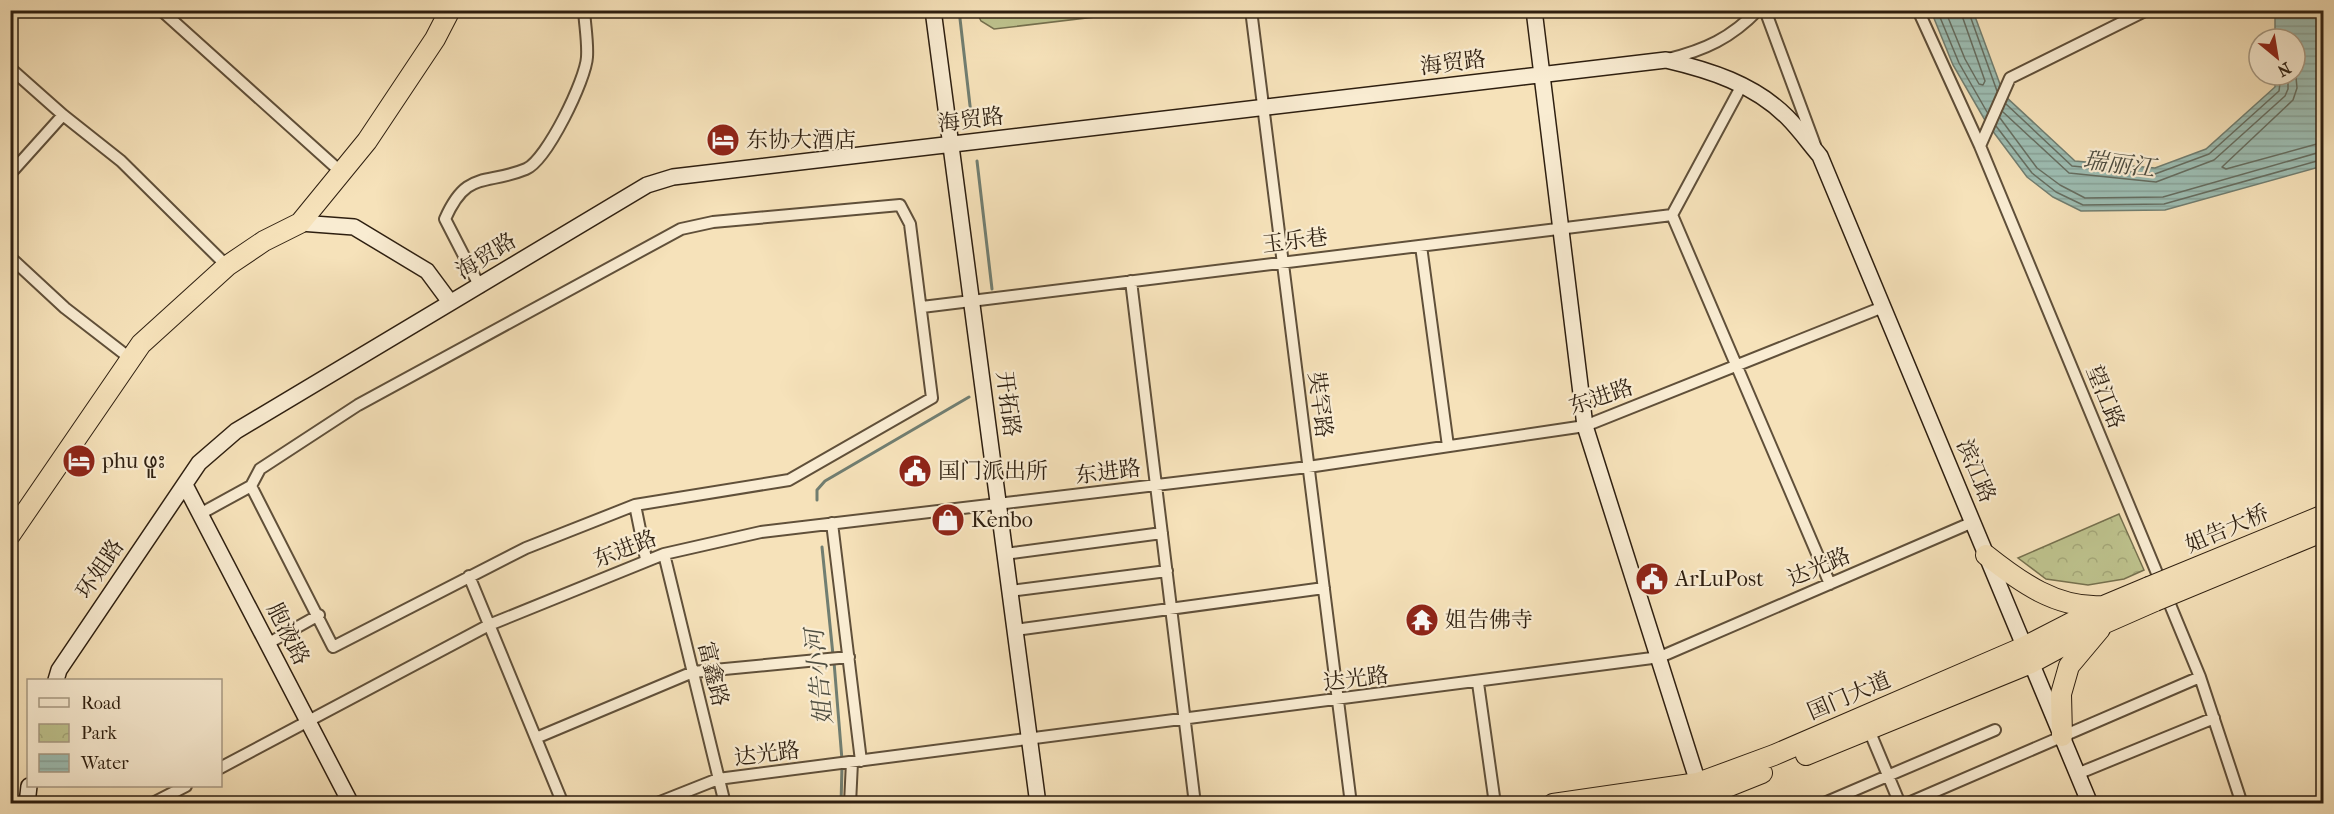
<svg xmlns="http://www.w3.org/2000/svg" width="2334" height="814" font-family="'IM FELL French Canon','Noto Serif SC','Noto Sans Myanmar',serif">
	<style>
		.grass { fill: #bec38e; stroke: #76714f; stroke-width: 1.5 }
		.park { fill: url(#park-crowns); stroke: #76714f; stroke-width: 1.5 }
		.water { fill: url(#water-rules); stroke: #717e71; stroke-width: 1.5 }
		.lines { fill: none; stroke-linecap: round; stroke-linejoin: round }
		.shore { stroke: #666e61; stroke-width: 1.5 }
		.stream { stroke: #717e71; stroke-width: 3 }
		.street-casing { stroke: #60503a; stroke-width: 14 }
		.secondary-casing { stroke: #2e1f10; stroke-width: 18 }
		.highway-casing { stroke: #2e1f10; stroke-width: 22 }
		.street { stroke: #f9ecd2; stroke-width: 10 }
		.secondary { stroke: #f9ecd2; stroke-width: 15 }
		.highway { stroke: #f6e2ba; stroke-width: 20 }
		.highway-bridge-casing { stroke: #2e1f10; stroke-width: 22; stroke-linecap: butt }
		.highway-bridge { stroke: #f6e2ba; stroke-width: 20 }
		.labels { text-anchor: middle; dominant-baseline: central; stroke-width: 4.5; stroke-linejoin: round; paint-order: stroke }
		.street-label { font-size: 22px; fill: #2e1f10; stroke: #f9ecd2 }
		.poi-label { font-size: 22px; fill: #2e1f10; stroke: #f9ecd2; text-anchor: start }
		.water-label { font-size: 24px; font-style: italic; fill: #4f4e41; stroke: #f9ecd2 }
	</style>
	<defs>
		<pattern id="park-crowns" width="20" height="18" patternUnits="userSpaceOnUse" patternTransform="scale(1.5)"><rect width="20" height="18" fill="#bec38e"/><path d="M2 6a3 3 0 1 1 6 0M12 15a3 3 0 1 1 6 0" fill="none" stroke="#a4a779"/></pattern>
		<pattern id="water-rules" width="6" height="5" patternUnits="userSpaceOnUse" patternTransform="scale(1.5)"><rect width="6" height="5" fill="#9dbdb2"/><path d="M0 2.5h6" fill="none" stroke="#88a298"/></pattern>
	</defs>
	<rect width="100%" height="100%" fill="#f6e2ba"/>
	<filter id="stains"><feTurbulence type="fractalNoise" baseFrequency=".00333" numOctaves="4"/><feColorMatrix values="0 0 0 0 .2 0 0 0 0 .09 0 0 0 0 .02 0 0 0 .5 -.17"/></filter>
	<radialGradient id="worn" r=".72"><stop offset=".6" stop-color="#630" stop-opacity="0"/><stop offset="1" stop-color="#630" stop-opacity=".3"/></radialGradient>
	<!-- grass -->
	<path class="grass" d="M 1128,10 L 1128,13 L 994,29 L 981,21 L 976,11 Z"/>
	<!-- park -->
	<path class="park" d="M 2119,514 L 2144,570 L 2124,579 L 2088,585 L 2046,579 L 2018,558 Z"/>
	<!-- water -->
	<path class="water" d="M 1931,11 L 1973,11 L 2004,95 L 2075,161 L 2155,168 L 2206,149 L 2275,87 L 2275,75 L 2295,75 L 2295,39 L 2275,39 L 2275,11 L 2323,11 L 2323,166 L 2165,210 L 2081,211 L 2053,197 L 2027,177 L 1986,122 L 1953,65 Z"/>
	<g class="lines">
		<!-- shore -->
		<path class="shore" d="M 1937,10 L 1959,63 L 1987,112
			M 1945,10 L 1965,59 L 1979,84 L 1983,85 L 1985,81 L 1960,10
			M 1968,10 L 1997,91
			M 2295,66 L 2297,88 L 2293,100 L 2222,167 L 2226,169 L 2324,142
			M 2006,104 L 2072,166 L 2155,174 L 2209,154 L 2279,91 L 2281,75
			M 2003,112 L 2069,173 L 2156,182 L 2214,160 L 2285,96 L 2288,89 L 2288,75
			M 2000,118 L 2037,168 L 2060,185 L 2085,198 L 2163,197 L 2324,151
			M 1996,126 L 2032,173 L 2056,192 L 2083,205 L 2164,204 L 2324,159"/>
		<!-- stream -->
		<path class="stream" d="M 959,10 L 972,123
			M 977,161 L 992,289
			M 817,500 L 817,490 L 825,481 L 969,397
			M 822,547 L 833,655
			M 834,662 L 842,760
			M 841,804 L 842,766"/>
		<!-- street casing -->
		<g class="street-casing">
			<path id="street" d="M 161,10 L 341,172
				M 1251,10 L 1351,804
				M 1765,10 L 1815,145
				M 1918,10 L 1980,146 L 2200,677 L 2242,804
				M 1668,59 C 1705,50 1731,38 1758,10
				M 10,68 L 63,115 L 121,161 L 227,266
				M 1980,146 L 2010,78 L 2147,10
				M 10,174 L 63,115
				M 900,205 L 910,224 L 932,398 L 789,480 L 635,505 L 526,548 L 333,647 L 251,486 L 260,469 L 358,405 L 681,229 L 713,222 Z
				M 1672,215 L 1830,584
				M 1672,215 L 1742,85
				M 1421,246 L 1448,446
				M 10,257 L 65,308 L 131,359
				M 1131,281 L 1195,804
				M 480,287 L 445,219 C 467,169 485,186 526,169 C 547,160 586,79 587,57 C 588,42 585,26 584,10
				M 922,307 L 1672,215
				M 635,505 L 646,559
				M 200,514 L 251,486
				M 832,523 L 861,761
				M 664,554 L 725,804
				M 1005,554 L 1162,533
				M 469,576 L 563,804
				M 1010,591 L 1167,571
				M 1015,630 L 1324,588
				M 267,644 L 319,615
				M 1478,683 L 1495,804
				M 1869,730 L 1900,804
				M 536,738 L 693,672 L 849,657
				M 220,768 L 489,625 L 664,554 L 761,532 L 1308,467 L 1585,426 L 1883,307
				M 2077,774 L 2214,718
				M 151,804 L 186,786
				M 655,804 L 718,779 L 1660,657 L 1973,522
				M 850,804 L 852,762
				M 1822,804 L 1995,730
				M 1906,804 L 2200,677"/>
		</g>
		<!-- secondary casing -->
		<g class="secondary-casing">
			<path id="secondary" d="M 933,10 L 1038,804
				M 1534,10 L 1585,426 L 1701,792
				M 300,223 L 354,227 L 427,271 L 450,302
				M 185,485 L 351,804
				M 56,680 L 59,670 L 199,463 L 236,431 L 647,185 L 673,177 L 1666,60 C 1709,70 1754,84 1787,117 C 1799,129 1809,143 1820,156 L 2090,804
				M 27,804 L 29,786"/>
		</g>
		<!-- highway casing -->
		<g class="highway-casing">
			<path id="highway" d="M 10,535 L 141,344 L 227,266 L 264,241 L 300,223 L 367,141 L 435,39 L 450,10
				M 1986,555 C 2020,582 2057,609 2103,606
				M 2062,736 L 2061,694 L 2069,666 L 2100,629
				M 1806,755 L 2031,663 L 2105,623 L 2155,601
				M 1553,804 L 1698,783 L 1774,755 L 2024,647 L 2106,605 L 2149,587
				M 1656,804 L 1702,797 L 1762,773"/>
		</g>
		<!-- street -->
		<use href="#street" class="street"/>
		<!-- secondary -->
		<use href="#secondary" class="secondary"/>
		<!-- highway -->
		<use href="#highway" class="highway"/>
		<!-- highway-bridge casing -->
		<g class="highway-bridge-casing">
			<path id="highway-bridge" d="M 2149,587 L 2324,515
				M 2155,601 L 2324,531"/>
		</g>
		<!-- highway-bridge -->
		<use href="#highway-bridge" class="highway-bridge"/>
	</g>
	<!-- icons -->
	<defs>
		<g id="hotel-disc" transform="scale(1.725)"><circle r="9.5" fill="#8f2418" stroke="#f9ecd2"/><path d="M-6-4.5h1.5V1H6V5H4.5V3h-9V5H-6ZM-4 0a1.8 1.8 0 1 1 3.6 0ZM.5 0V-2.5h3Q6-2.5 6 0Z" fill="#fff"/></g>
		<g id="civic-disc" transform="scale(1.725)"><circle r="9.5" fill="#8f2418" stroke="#f9ecd2"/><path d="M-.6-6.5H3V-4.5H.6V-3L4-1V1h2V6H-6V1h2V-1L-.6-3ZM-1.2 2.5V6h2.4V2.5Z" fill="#fff"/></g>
		<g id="shop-disc" transform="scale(1.725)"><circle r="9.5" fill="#8f2418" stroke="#f9ecd2"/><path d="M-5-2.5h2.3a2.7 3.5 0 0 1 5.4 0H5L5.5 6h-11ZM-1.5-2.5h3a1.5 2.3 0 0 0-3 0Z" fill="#fff"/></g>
		<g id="temple-disc" transform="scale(1.725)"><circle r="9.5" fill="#8f2418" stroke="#f9ecd2"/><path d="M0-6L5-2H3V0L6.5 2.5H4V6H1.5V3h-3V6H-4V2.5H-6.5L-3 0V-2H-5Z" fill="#fff"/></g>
	</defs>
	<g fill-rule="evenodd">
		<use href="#hotel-disc" x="723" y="140"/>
		<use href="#hotel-disc" x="79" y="461"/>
		<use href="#civic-disc" x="915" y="471"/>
		<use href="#shop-disc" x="948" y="520"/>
		<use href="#civic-disc" x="1652" y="579"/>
		<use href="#temple-disc" x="1422" y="620"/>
	</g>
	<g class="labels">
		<!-- street labels -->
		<g class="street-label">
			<text transform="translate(1453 63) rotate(-7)">海贸路</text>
			<text transform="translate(971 120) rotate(-7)">海贸路</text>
			<text transform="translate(1295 241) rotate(-7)">玉乐巷</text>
			<text transform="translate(486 256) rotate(-32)">海贸路</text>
			<text transform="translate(1601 397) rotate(-19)">东进路</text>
			<text transform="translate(2105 397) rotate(68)">望江路</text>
			<text transform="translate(1008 404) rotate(83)">开拓路</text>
			<text transform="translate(1320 405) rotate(83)">奘罕路</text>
			<text transform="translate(1976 471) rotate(67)">滨江路</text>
			<text transform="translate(1108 472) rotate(-7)">东进路</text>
			<text transform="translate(2227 529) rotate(-23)">姐告大桥</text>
			<text transform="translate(625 549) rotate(-21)">东进路</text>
			<text transform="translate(1819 567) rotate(-23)">达光路</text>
			<text transform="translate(100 569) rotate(-56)">环姐路</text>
			<text transform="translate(288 634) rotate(63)">胞液路</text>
			<text transform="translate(713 674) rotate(76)">富鑫路</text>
			<text transform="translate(1356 679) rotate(-7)">达光路</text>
			<text transform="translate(1849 696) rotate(-23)">国门大道</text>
			<text transform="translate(767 754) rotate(-7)">达光路</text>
		</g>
		<!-- poi labels -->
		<g class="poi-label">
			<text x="746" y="140">东协大酒店</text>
			<text x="102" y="461">phu ဖူး</text>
			<text x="938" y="471">国门派出所</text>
			<text x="971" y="520">Kenbo</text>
			<text x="1675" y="579">ArLuPost</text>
			<text x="1445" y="620">姐告佛寺</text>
		</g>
		<!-- water labels -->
		<g class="water-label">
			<text transform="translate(2119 164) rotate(7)">瑞丽江</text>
			<text transform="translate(819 677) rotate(-96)">姐告小河</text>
		</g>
	</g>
	<!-- margin -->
	<rect width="2334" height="814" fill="none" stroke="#f6e2ba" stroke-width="36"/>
	<rect x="12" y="12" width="2310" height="790" fill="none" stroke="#2e1f10" stroke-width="3"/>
	<rect x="18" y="18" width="2298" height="778" fill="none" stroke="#2e1f10" stroke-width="1.5"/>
	<!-- legend -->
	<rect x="27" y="679" width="195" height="108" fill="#f9ecd2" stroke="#a89a84" stroke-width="1.5"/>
	<rect x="39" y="698" width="30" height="9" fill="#f9ecd2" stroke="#a89a84" stroke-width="1.5"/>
	<text x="81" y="709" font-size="18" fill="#2e1f10">Road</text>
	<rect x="39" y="724" width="30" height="18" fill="url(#park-crowns)" stroke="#a89a84" stroke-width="1.5"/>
	<text x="81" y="739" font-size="18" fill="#2e1f10">Park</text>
	<rect x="39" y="754" width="30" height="18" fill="url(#water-rules)" stroke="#a89a84" stroke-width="1.5"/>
	<text x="81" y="769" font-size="18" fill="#2e1f10">Water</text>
	<!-- north arrow -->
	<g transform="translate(2277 57) rotate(150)"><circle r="28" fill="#f9ecd2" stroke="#a89a84" stroke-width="1.5"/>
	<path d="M0-4.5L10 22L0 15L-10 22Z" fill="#8f2418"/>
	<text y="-9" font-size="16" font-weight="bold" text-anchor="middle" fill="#2e1f10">N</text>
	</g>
	<rect width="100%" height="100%" filter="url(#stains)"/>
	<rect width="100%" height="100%" fill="url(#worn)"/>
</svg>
